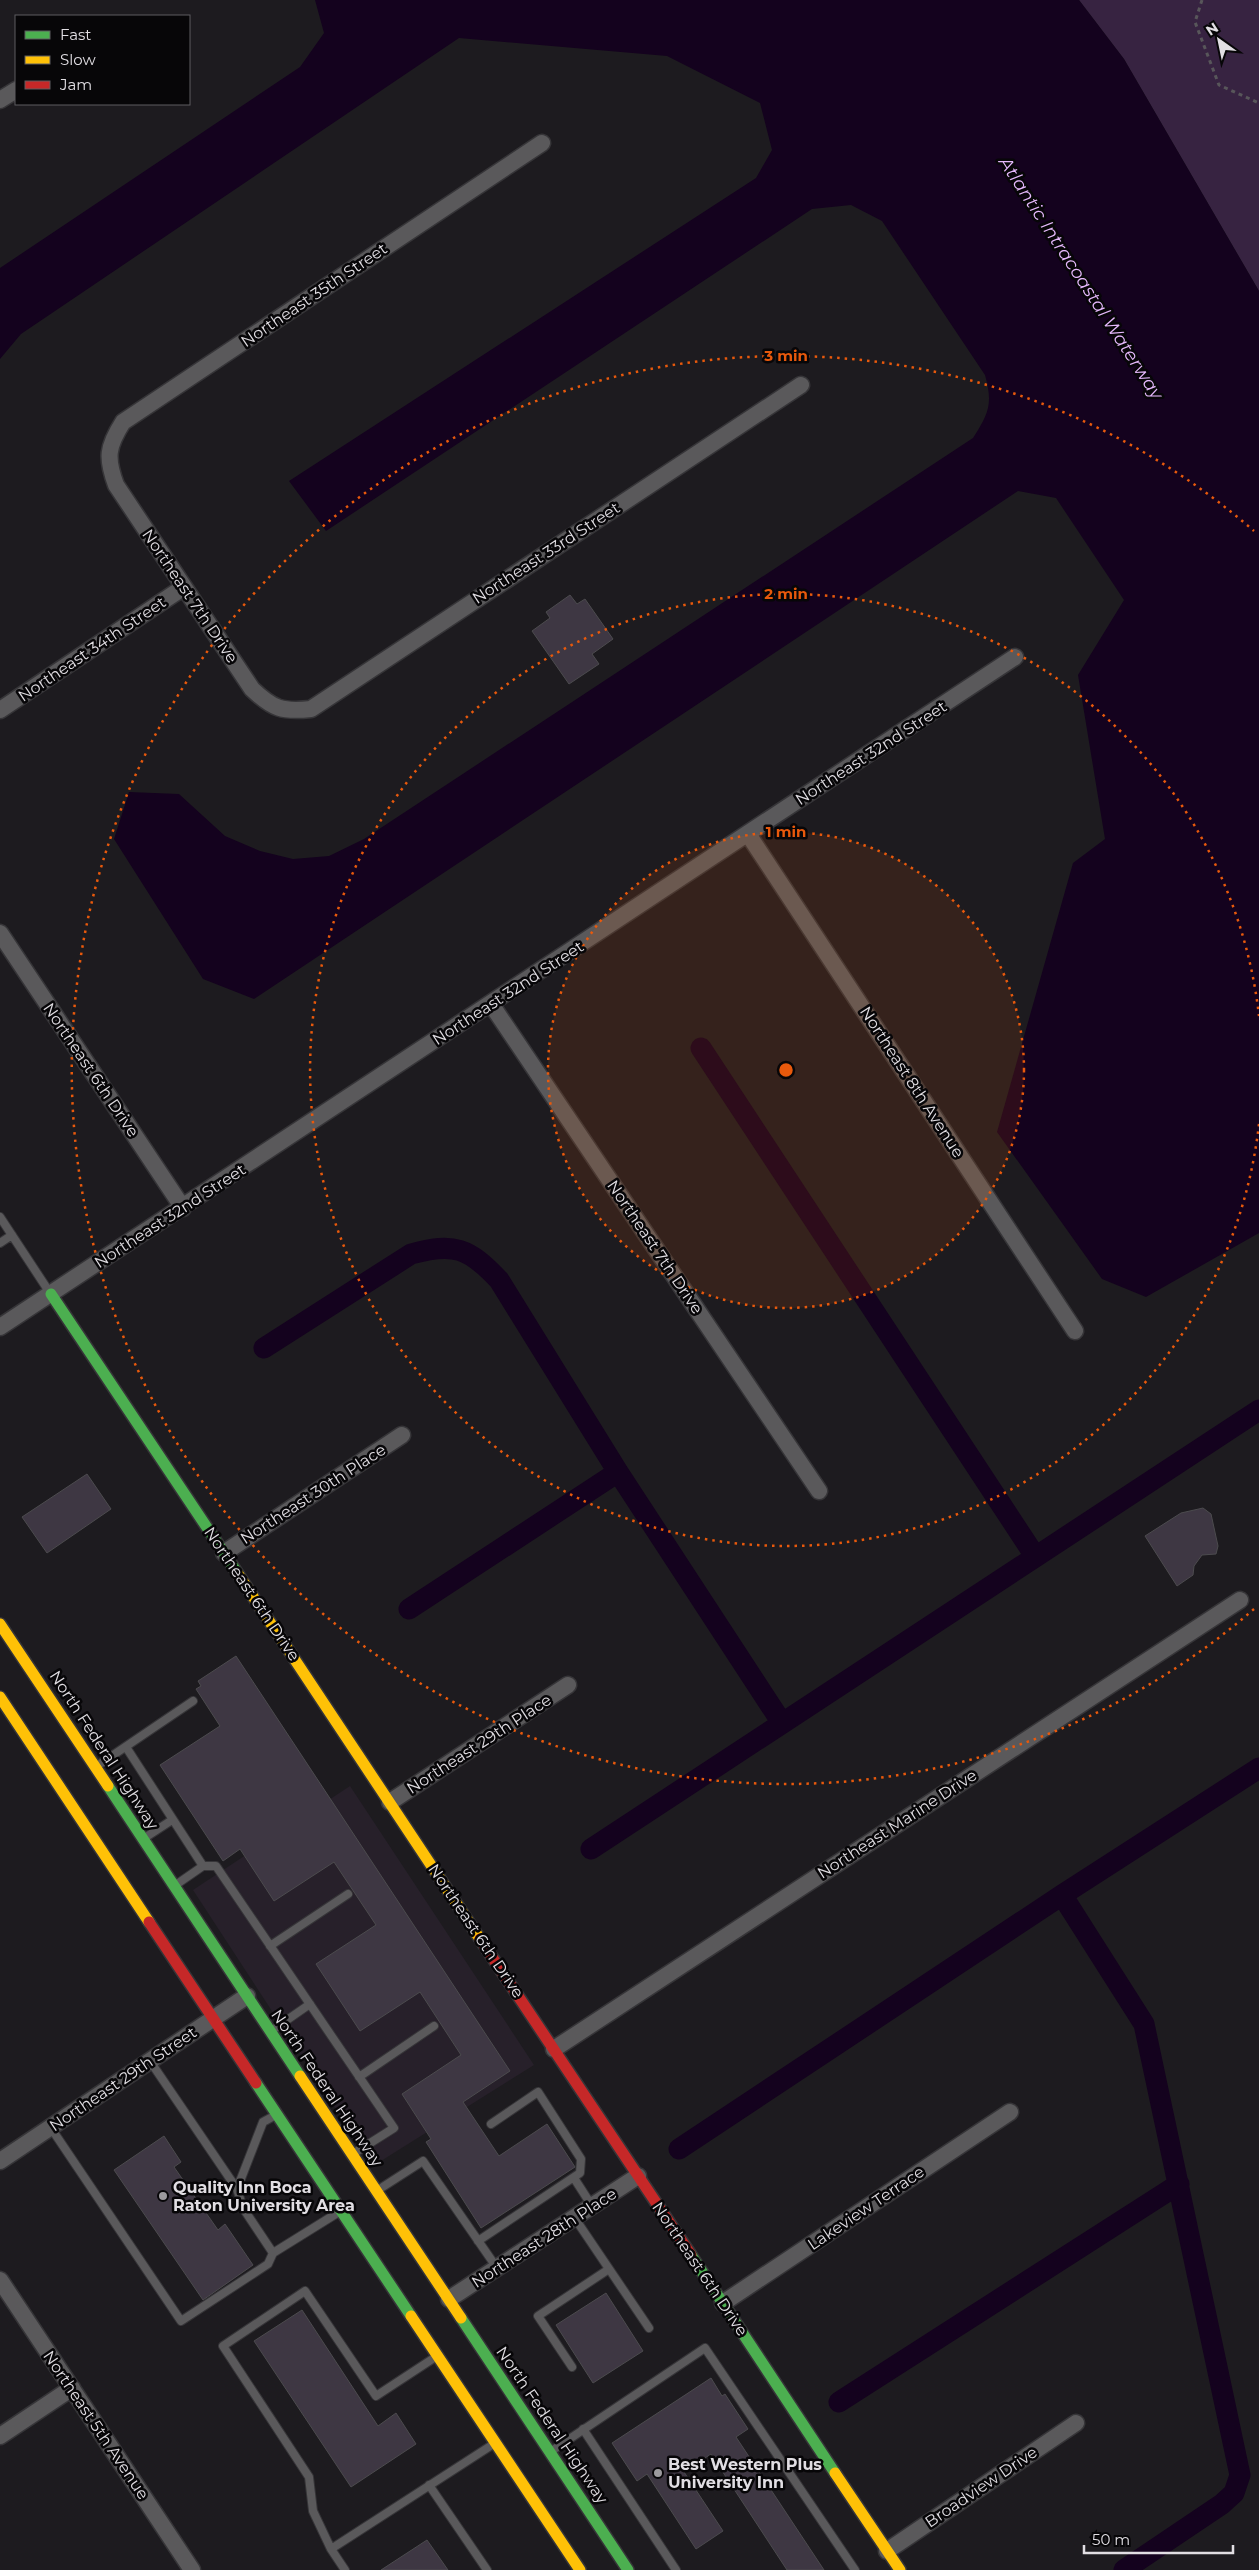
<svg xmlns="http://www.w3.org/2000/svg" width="1259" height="2570" font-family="Montserrat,sans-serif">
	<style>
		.built { fill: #27202a }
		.green { fill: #372341 }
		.water { fill: #14021e }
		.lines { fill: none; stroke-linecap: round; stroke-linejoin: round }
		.canal { stroke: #14021e; stroke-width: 21 }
		.building { fill: #3e3743; stroke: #4c4b4e }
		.lane-casing { stroke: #363538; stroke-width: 10 }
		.street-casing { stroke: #363538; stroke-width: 19 }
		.fast-casing { stroke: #363538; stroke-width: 14 }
		.slow-casing { stroke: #363538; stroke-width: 14 }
		.jam-casing { stroke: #363538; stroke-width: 14 }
		.path { stroke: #58565a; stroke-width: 3; stroke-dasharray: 4 4; stroke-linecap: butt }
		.lane { stroke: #5a595b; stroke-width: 8 }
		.street { stroke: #5a595b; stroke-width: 16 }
		.fast { stroke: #4caf50; stroke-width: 11 }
		.slow { stroke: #ffc107; stroke-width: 11 }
		.jam { stroke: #c62828; stroke-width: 11 }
		.ring { fill: none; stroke: #e8590c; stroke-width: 2.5; stroke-dasharray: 2.5 5 }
		.poi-dot { fill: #9c9a9e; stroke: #070608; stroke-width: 2 }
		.labels { text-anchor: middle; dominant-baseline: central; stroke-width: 5; stroke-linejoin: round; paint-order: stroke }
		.street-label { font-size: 16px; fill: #e1dee3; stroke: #070608 }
		.poi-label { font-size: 16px; font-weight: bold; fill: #e1dee3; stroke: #070608; text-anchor: start }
		.water-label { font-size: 18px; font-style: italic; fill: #e6b9fd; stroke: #070608 }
		.centre { fill: #e8590c; stroke: #070608; stroke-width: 2.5 }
		.ring-label { font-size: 15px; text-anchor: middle; font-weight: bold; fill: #e8590c; stroke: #070608; stroke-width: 5; stroke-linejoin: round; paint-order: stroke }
	</style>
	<rect width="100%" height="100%" fill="#1d1b1f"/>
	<!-- built -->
	<path class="built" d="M 350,1786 L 534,2065 L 373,2166 L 193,1890 Z"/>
	<!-- green -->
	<path class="green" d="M 1079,0 L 1259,0 L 1259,291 L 1124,59 Z"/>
	<!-- water -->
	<path class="water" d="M 315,0 L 1079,0 L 1124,59 L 1259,291 L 1259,1233 L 1146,1297 L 1102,1279 L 997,1132 L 1073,863 L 1105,839 L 1078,675 L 1124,600 L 1056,498 L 1018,491 L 254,999 L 203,979 L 114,839 L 129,792 L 179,794 L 225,836 L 260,851 L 293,859 L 329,856 L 364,839 L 973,438 C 989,413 993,404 985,375 L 882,221 L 851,205 L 812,209 L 326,531 L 289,481 L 756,178 L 772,150 L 760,103 L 667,56 L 459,38 L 21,334 L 0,359 L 0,268 L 300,67 L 324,33 Z"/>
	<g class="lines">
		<!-- canal -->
		<path class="canal" d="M 701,1048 L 1035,1556
			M 264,1348 L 411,1254 C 454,1242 469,1248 499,1280 L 618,1472 L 782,1723
			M 409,1609 L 618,1472
			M 591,1849 L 1259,1410
			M 1062,1895 L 1144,2024 L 1240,2475 L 1234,2493 L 1222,2504 L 1124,2570
			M 679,2149 L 1062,1895 L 1259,1768
			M 839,2402 L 1179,2184"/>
	</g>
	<!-- building -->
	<path class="building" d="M 570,595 L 577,604 L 585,599 L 613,639 L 592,654 L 599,664 L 569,684 L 532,631 L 550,618 L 546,612 Z
		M 87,1474 L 111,1509 L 47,1553 L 22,1517 Z
		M 1203,1508 L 1211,1514 L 1218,1546 L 1216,1554 L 1202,1555 L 1194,1566 L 1193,1575 L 1177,1586 L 1145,1536 L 1181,1513 Z
		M 236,1656 L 510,2071 L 463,2102 L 499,2156 L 547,2124 L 575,2167 L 481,2228 L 426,2142 L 431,2139 L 402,2094 L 461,2055 L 420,1992 L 360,2031 L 316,1964 L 376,1925 L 334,1862 L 274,1901 L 240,1849 L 223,1861 L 160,1765 L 220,1726 L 196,1689 L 201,1686 L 198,1681 Z
		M 164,2136 L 181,2162 L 174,2167 L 218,2230 L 225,2224 L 253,2265 L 203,2300 L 114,2170 Z
		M 606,2293 L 643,2351 L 593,2383 L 556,2325 Z
		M 302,2310 L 378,2426 L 396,2413 L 416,2444 L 351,2487 L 254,2341 Z
		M 711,2378 L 722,2396 L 725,2394 L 748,2429 L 736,2437 L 824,2570 L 787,2570 L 711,2454 L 684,2472 L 723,2531 L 696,2549 L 647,2474 L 637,2481 L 612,2443 Z
		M 427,2540 L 448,2570 L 381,2570 Z"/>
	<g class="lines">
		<!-- lane casing -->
		<g class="lane-casing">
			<path id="lane" d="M 0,1217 L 50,1293
				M 0,1243 L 12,1235
				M 126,1747 L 203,1866
				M 97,1766 L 193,1701
				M 146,1837 L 172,1820
				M 177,1884 L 203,1866 L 216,1866 L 394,2128 L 356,2152
				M 270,1946 L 348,1894
				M 274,2029 L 310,2004
				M 150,2061 L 237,2189
				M 359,2077 L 434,2026
				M 274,2116 L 263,2122 L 237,2189 L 243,2208 L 273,2253 L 339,2212
				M 51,2128 L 181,2321 L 268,2264 L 273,2253
				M 574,2178 L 592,2206
				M 378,2190 L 423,2161 L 497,2268
				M 574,2217 L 649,2328
				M 478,2241 L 580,2173 L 581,2159 L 538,2092 L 491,2124
				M 572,2367 L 538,2316 L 609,2269
				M 583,2429 L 676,2570
				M 553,2450 L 705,2348 L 855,2570
				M 429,2485 L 487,2570
				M 331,2549 L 313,2511 L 309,2477 L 223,2346 L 305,2291 L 376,2396 L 434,2358
				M 345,2570 L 331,2549 L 492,2445"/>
		</g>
		<!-- street casing -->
		<g class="street-casing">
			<path id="street" d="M 0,100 L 16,90
				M 542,143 L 123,422 C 107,447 106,458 116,485 L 252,689 C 273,709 282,712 311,709 L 801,385
				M 0,710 L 184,587
				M 748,834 L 1075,1331
				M 0,933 L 183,1208
				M 491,1004 L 819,1491
				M 0,1327 L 1015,657
				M 224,1553 L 402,1435
				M 390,1802 L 568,1685
				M 554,2049 L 1240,1600
				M 0,2161 L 247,1996
				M 0,2280 L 192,2570
				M 449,2299 L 638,2176
				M 723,2303 L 1010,2112
				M 0,2436 L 72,2388
				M 887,2551 L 1076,2423"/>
		</g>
		<!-- fast casing -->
		<g class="fast-casing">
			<path id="fast" d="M 51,1294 L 238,1574
				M 108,1786 L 300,2076
				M 256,2083 L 411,2316
				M 691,2255 L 835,2473
				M 461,2318 L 628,2570"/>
		</g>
		<!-- slow casing -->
		<g class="slow-casing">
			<path id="slow" d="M 238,1574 L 480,1939
				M 0,1624 L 108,1786
				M 0,1697 L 149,1922
				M 300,2076 L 461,2318
				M 411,2316 L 580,2570
				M 835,2473 L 900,2570"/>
		</g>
		<!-- jam casing -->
		<g class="jam-casing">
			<path id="jam" d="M 149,1922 L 256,2083
				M 480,1939 L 691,2255"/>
		</g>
		<!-- path -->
		<path class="path" d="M 1202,0 L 1195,22 L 1219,85 L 1259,103"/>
		<!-- lane -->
		<use href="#lane" class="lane"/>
		<!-- street -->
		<use href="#street" class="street"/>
		<!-- fast -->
		<use href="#fast" class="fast"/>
		<!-- slow -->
		<use href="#slow" class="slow"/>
		<!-- jam -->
		<use href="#jam" class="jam"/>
	</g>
	<!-- distance rings -->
	<circle cx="786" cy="1070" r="238" fill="#e8590c" fill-opacity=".12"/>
	<g class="ring">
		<circle cx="786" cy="1070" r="238"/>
		<path d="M1259 1124A476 476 0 1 1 1259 1016"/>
		<path d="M1254 1609A714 714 0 1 1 1254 531"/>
	</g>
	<!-- markers -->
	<g class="poi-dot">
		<circle cx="163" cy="2196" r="5"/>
		<circle cx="658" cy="2473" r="5"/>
	</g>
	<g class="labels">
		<!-- street labels -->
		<g class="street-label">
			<text transform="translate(314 295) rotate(-34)">Northeast 35th Street</text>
			<text transform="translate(546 553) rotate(-33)">Northeast 33rd Street</text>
			<text transform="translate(190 596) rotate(56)">Northeast 7th Drive</text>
			<text transform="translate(92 649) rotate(-34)">Northeast 34th Street</text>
			<text transform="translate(871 753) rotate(-33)">Northeast 32nd Street</text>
			<text transform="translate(508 993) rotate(-33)">Northeast 32nd Street</text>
			<text transform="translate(91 1070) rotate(56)">Northeast 6th Drive</text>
			<text transform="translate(912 1082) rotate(57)">Northeast 8th Avenue</text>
			<text transform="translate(170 1216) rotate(-33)">Northeast 32nd Street</text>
			<text transform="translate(655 1247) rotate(56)">Northeast 7th Drive</text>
			<text transform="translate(313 1494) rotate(-33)">Northeast 30th Place</text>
			<text transform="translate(252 1594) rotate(56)">Northeast 6th Drive</text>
			<text transform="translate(479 1744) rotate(-33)">Northeast 29th Place</text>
			<text transform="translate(104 1750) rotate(57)">North Federal Highway</text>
			<text transform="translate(897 1824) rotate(-33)">Northeast Marine Drive</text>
			<text transform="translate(476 1931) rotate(56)">Northeast 6th Drive</text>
			<text transform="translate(123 2079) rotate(-34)">Northeast 29th Street</text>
			<text transform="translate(327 2088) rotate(56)">North Federal Highway</text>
			<text transform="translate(866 2208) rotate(-34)">Lakeview Terrace</text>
			<text transform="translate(544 2238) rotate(-33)">Northeast 28th Place</text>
			<text transform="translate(700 2269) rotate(56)">Northeast 6th Drive</text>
			<text transform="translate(96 2425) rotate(56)">Northeast 5th Avenue</text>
			<text transform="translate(552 2425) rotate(56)">North Federal Highway</text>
			<text transform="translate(981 2487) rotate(-34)">Broadview Drive</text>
		</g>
		<!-- poi labels -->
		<g class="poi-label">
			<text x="173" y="2187">Quality Inn Boca<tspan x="173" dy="18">Raton University Area</tspan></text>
			<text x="668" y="2464">Best Western Plus<tspan x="668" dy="18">University Inn</tspan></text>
		</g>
		<!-- water labels -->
		<g class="water-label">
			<text transform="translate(1081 278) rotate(57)">Atlantic Intracoastal Waterway</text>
		</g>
	</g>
	<circle cx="786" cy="1070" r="8" class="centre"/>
	<g class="ring-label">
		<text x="786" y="361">3 min</text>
		<text x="786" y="599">2 min</text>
		<text x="786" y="837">1 min</text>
	</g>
	<!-- legend -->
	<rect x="15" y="15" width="175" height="90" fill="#070608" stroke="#5e5c60"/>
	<rect x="25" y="31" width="25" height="8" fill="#4caf50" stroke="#5e5c60"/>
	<text x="60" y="40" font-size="15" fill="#e1dee3">Fast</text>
	<rect x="25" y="56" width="25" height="8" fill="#ffc107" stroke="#5e5c60"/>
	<text x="60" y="65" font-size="15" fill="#e1dee3">Slow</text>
	<rect x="25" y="81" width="25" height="8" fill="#c62828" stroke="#5e5c60"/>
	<text x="60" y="90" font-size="15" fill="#e1dee3">Jam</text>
	<!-- north arrow -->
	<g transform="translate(1219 40) rotate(327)" stroke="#070608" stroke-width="4" paint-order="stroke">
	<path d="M0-4L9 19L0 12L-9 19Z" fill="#e1dee3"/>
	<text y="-8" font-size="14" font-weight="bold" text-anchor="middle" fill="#e1dee3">N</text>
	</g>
	<!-- scale -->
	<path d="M1084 2545v8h149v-8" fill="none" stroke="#e1dee3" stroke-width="2.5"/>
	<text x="1092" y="2545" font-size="15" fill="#e1dee3" stroke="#070608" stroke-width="4" paint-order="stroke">50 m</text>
</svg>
